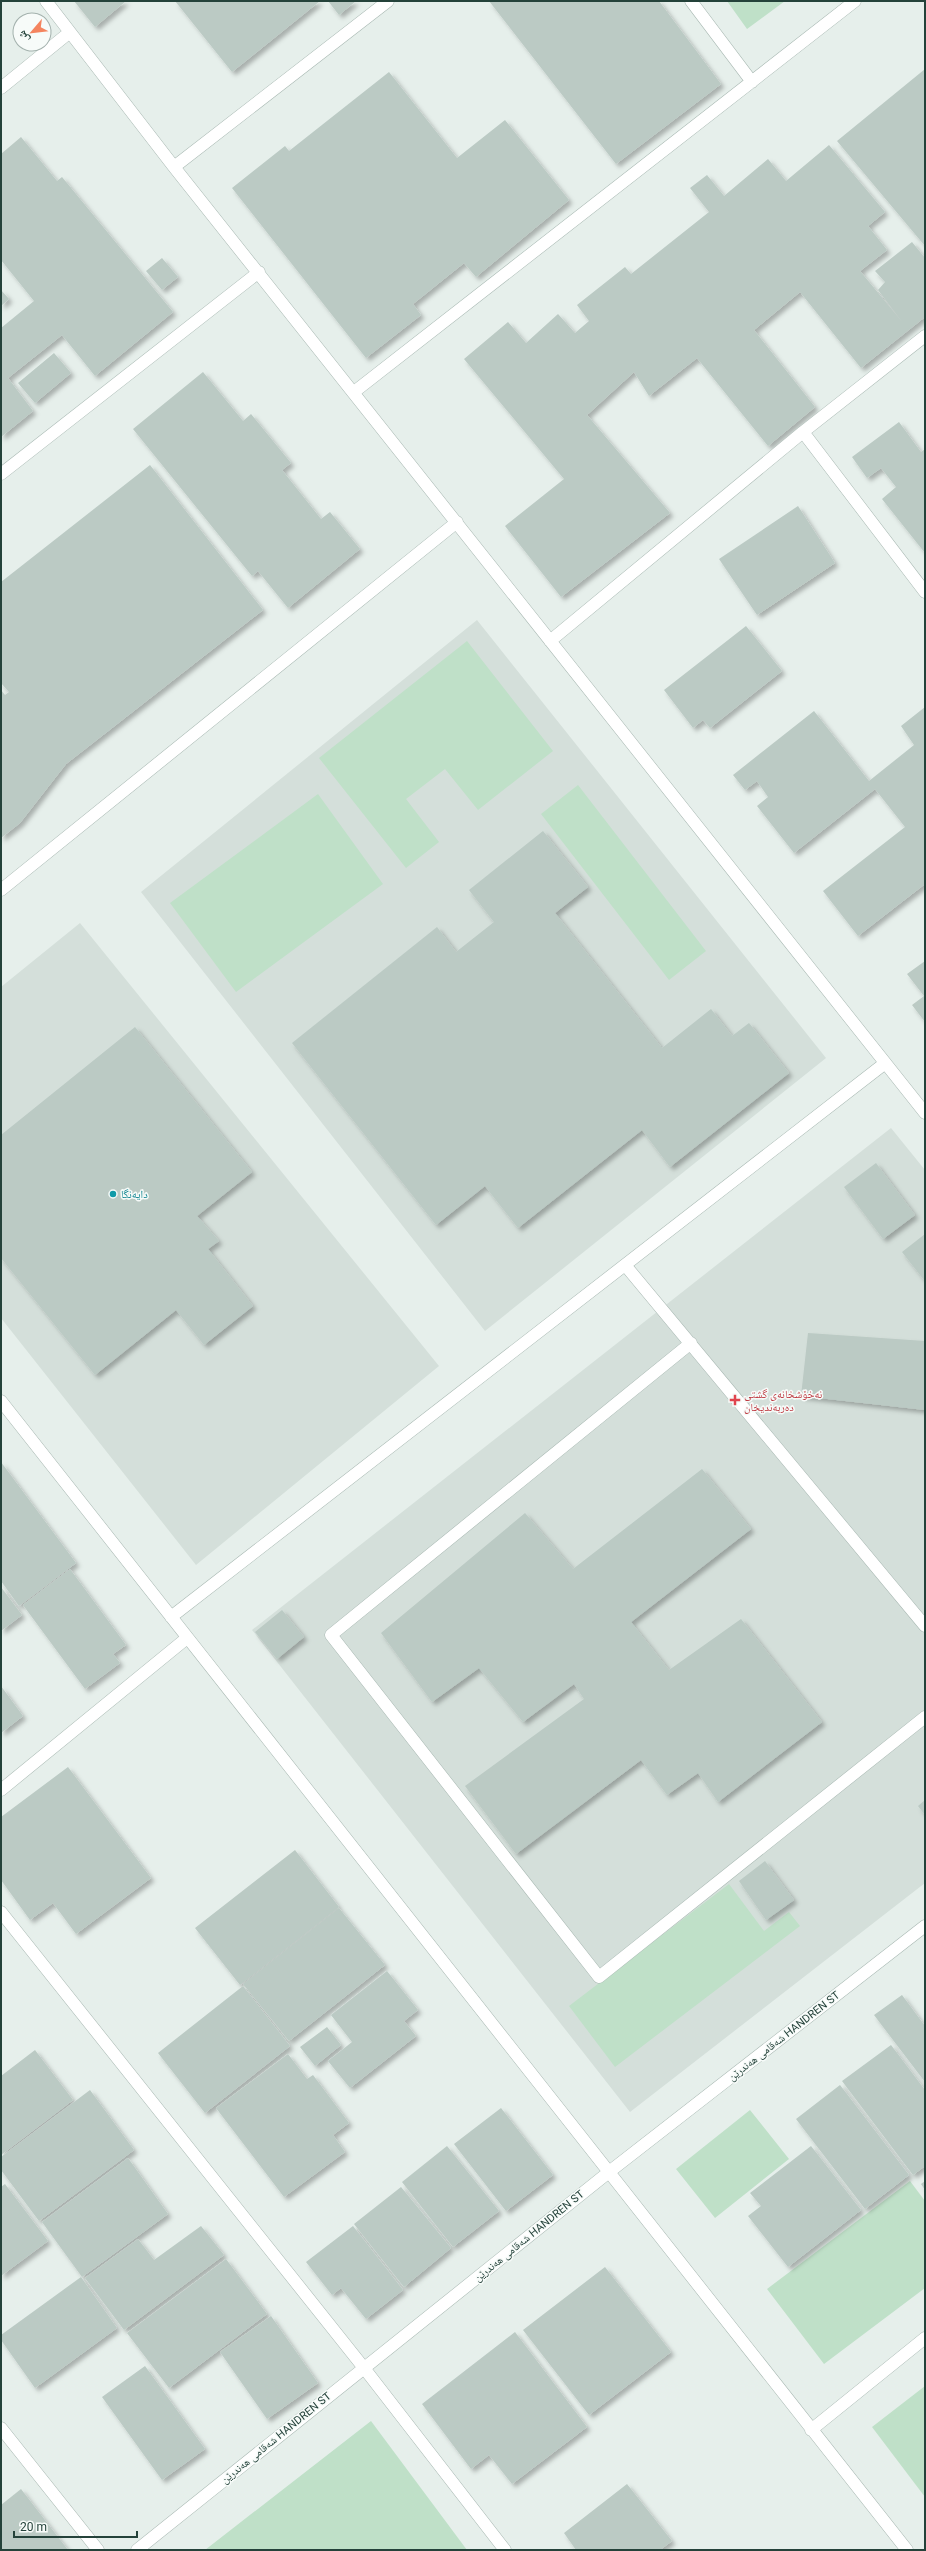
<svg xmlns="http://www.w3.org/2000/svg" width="926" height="2551" font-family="Roboto,'Noto Naskh Arabic',sans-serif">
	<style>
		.built { fill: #d4dfda }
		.green { fill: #bfe0c8 }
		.building { fill: #bbcac4; filter: url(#shadow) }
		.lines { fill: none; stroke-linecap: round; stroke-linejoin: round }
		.minor-casing { stroke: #a8b8b2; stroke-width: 13 }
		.minor { stroke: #fff; stroke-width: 12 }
		.culture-dot { fill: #0f9aa8; stroke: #f7fbf9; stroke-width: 1.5 }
		.health-dot { fill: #e0444e; stroke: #f7fbf9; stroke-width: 1.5 }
		.labels { text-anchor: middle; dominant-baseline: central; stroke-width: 3; stroke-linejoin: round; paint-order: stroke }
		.culture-label { font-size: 11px; fill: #0d838f; stroke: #f7fbf9; text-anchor: start }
		.health-label { font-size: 11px; fill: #be3a42; stroke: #f7fbf9; text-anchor: start }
		.street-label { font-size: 11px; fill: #24423a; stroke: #f7fbf9 }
	</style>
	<defs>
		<filter id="shadow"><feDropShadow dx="3.5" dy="3.5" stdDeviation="2" flood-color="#0004"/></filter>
	</defs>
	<rect width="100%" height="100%" fill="#e6efeb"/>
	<!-- built -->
	<path class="built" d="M 477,620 L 826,1058 L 485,1331 L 141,892 Z
		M 80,923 L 439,1366 L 196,1565 L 1,1318 L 1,987 Z
		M 891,1128 L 925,1170 L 925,1883 L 630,2112 L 252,1630 Z"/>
	<!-- green -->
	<path class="green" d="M 727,1 L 785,1 L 747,29 Z
		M 467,641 L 553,751 L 478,810 L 445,769 L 406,799 L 439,842 L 406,868 L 319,758 Z
		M 578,785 L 706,951 L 669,980 L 541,814 Z
		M 318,794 L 383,884 L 236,992 L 170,903 Z
		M 729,1884 L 764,1931 L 789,1912 L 800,1926 L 615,2067 L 569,2006 Z
		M 750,2110 L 789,2159 L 715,2218 L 676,2169 Z
		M 910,2181 L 925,2201 L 925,2288 L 824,2364 L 767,2289 Z
		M 925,2386 L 925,2497 L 872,2427 Z
		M 371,2421 L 467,2550 L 205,2550 Z"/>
	<!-- building -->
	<path class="building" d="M 74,1 L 126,1 L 95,27 Z
		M 175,1 L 320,1 L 232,72 Z
		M 328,1 L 356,1 L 339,15 Z
		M 489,1 L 659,1 L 721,84 L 616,164 Z
		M 925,69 L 925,246 L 837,141 Z
		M 389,72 L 457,158 L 505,120 L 569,200 L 476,277 L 464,263 L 413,304 L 421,315 L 366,358 L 232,188 L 285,146 L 289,151 Z
		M 21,137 L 57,181 L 62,177 L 173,312 L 95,376 L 62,335 L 8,378 L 33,411 L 1,437 L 1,328 L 34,301 L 1,260 L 1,154 Z
		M 829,145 L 885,212 L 868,226 L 887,250 L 860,271 L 903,323 L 878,290 L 885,282 L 875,271 L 912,242 L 925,258 L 925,317 L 861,368 L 800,292 L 754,330 L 815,407 L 768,446 L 697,358 L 649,396 L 634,372 L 587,415 L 670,513 L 561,597 L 505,526 L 564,479 L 464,359 L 508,322 L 526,343 L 558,314 L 575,333 L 589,321 L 577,305 L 625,267 L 631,274 L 709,212 L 690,188 L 707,175 L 724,196 L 768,159 L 786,181 Z
		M 162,258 L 178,277 L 162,290 L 146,271 Z
		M 1,290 L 9,299 L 1,306 Z
		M 54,353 L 71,373 L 35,403 L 18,383 Z
		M 203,372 L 243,421 L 251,414 L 291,463 L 282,470 L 321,519 L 330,512 L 360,549 L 288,608 L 258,571 L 252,576 L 133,429 Z
		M 899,422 L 921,452 L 925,449 L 925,553 L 882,499 L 896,487 L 881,468 L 867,478 L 852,457 Z
		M 150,465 L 263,610 L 66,764 L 20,823 L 1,838 L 1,690 L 5,695 L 9,692 L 1,683 L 1,582 Z
		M 798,506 L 835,563 L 757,615 L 719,559 Z
		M 746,626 L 782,671 L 710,728 L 703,720 L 693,728 L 664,690 Z
		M 925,707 L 925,884 L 858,936 L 823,891 L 905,827 L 875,789 L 794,853 L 757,806 L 768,797 L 757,781 L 745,790 L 733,775 L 814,711 L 869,781 L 914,745 L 901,726 Z
		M 543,831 L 588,887 L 555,913 L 662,1048 L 711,1009 L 732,1036 L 749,1023 L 789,1073 L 670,1167 L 642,1130 L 518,1228 L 485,1186 L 436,1225 L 292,1043 L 437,927 L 456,952 L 494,922 L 469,890 Z
		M 925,961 L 925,1022 L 912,1005 L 924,996 L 907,974 Z
		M 135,1027 L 252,1172 L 197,1216 L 219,1241 L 208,1249 L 253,1306 L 204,1345 L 176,1310 L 95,1375 L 1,1258 L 1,1135 Z
		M 876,1163 L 915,1215 L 883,1239 L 844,1187 Z
		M 925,1234 L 925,1279 L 924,1280 L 902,1252 Z
		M 808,1333 L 925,1341 L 925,1410 L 801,1396 Z
		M 1,1462 L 76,1563 L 19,1606 L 1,1581 Z
		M 702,1469 L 751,1529 L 631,1622 L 669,1670 L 741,1619 L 822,1722 L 718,1802 L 698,1773 L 667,1795 L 641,1760 L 516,1854 L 465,1786 L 584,1699 L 574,1684 L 523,1722 L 479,1668 L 432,1702 L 381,1633 L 525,1513 L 573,1569 Z
		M 70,1569 L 126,1645 L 113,1654 L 120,1663 L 85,1689 L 23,1605 Z
		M 1,1587 L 22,1615 L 1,1631 Z
		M 282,1610 L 304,1637 L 277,1659 L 255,1632 Z
		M 1,1686 L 23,1716 L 1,1733 Z
		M 68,1767 L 151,1878 L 76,1934 L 53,1903 L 30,1920 L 1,1880 L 1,1817 Z
		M 925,1800 L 925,1815 L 918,1806 Z
		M 295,1850 L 339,1907 L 240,1985 L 195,1928 Z
		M 765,1861 L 794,1900 L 766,1920 L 739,1881 Z
		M 339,1908 L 385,1965 L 289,2041 L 243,1984 Z
		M 387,1971 L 418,2010 L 404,2021 L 416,2036 L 350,2088 L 328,2061 L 352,2042 L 331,2015 Z
		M 243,1986 L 290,2046 L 205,2113 L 158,2053 Z
		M 902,1995 L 925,2026 L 925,2082 L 874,2015 Z
		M 327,2027 L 341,2045 L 315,2066 L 300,2047 Z
		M 891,2045 L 925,2090 L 925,2166 L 913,2175 L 842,2081 Z
		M 35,2050 L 73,2100 L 1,2155 L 1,2076 Z
		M 288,2054 L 307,2079 L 313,2075 L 349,2123 L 333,2135 L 345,2152 L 284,2197 L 216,2108 Z
		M 840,2085 L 909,2175 L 865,2209 L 796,2119 Z
		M 90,2090 L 134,2150 L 39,2221 L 1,2170 L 1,2157 Z
		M 501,2108 L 553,2175 L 506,2211 L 454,2144 Z
		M 447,2146 L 499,2211 L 453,2247 L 402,2182 Z
		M 811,2146 L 861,2210 L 788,2267 L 748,2216 L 761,2206 L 750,2193 Z
		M 128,2158 L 168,2214 L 82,2277 L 42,2222 Z
		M 925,2181 L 925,2190 L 921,2184 Z
		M 5,2184 L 48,2241 L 1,2276 L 1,2187 Z
		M 401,2187 L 451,2248 L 404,2287 L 354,2224 Z
		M 201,2226 L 224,2255 L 124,2330 L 85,2278 L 138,2239 L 154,2260 Z
		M 353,2226 L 403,2290 L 366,2319 L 341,2288 L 332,2295 L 306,2262 Z
		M 226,2259 L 267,2314 L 169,2388 L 127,2333 Z
		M 605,2267 L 671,2352 L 589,2415 L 523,2330 Z
		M 81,2277 L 117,2328 L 35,2388 L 1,2340 L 1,2335 Z
		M 271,2316 L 318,2383 L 267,2419 L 220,2352 Z
		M 515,2332 L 587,2427 L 512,2484 L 489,2455 L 471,2469 L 422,2404 Z
		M 145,2366 L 205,2449 L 162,2480 L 102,2397 Z
		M 627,2484 L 672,2541 L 660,2550 L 576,2550 L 564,2533 Z
		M 21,2489 L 68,2550 L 1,2550 L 1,2505 Z"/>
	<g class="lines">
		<!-- minor casing -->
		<g class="minor-casing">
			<path id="minor" d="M 46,1 L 174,167 L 925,1113
				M 691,1 L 752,82
				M 1,88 L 70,32
				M 174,167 L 388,1
				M 354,392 L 855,1
				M 803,432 L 925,592
				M 1,474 L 259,272
				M 550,641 L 803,432 L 925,336
				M 1,890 L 457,522
				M 625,1265 L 925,1626
				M 691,1343 L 331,1635 L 599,1977 L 925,1717
				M 1,1401 L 907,2550
				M 171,1617 L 884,1064
				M 1,1790 L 187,1638
				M 1,1912 L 364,2368 L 505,2550
				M 1,2428 L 98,2550
				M 811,2430 L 925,2338
				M 137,2550 L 609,2172 L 925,1926"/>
		</g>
		<!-- minor -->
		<use href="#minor" class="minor"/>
	</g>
	<!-- markers -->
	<circle class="culture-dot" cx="113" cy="1194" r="4"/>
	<path class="health-dot" d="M733 1394h4v4h4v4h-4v4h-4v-4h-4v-4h4z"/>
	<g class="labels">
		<!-- culture labels -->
		<g class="culture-label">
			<text x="121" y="1194">دایەنگا</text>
		</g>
		<!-- health labels -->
		<g class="health-label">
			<text x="744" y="1394">نەخۆشخانەی گشتی<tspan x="744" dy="13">دەربەندیخان</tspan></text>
		</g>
		<!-- street labels -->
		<g class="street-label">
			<text transform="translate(784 2036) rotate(-38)">شەقامی هەندرێن HANDREN ST</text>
			<text transform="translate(529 2236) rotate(-39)">شەقامی هەندرێن HANDREN ST</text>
			<text transform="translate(276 2438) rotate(-39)">شەقامی هەندرێن HANDREN ST</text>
		</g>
	</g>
	<!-- border -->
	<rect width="926" height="2551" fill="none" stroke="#24423a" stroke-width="4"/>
	<!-- north arrow -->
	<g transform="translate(32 32) rotate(242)"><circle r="19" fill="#f7fbf9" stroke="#a3b1ad"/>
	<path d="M0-3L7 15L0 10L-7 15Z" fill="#f4845f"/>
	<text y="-6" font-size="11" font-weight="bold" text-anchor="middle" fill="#24423a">ش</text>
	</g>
	<!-- scale -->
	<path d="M14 2531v6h123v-6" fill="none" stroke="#24423a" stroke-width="2"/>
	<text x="20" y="2531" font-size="12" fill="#24423a" stroke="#f7fbf9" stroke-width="3" paint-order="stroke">20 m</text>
</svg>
